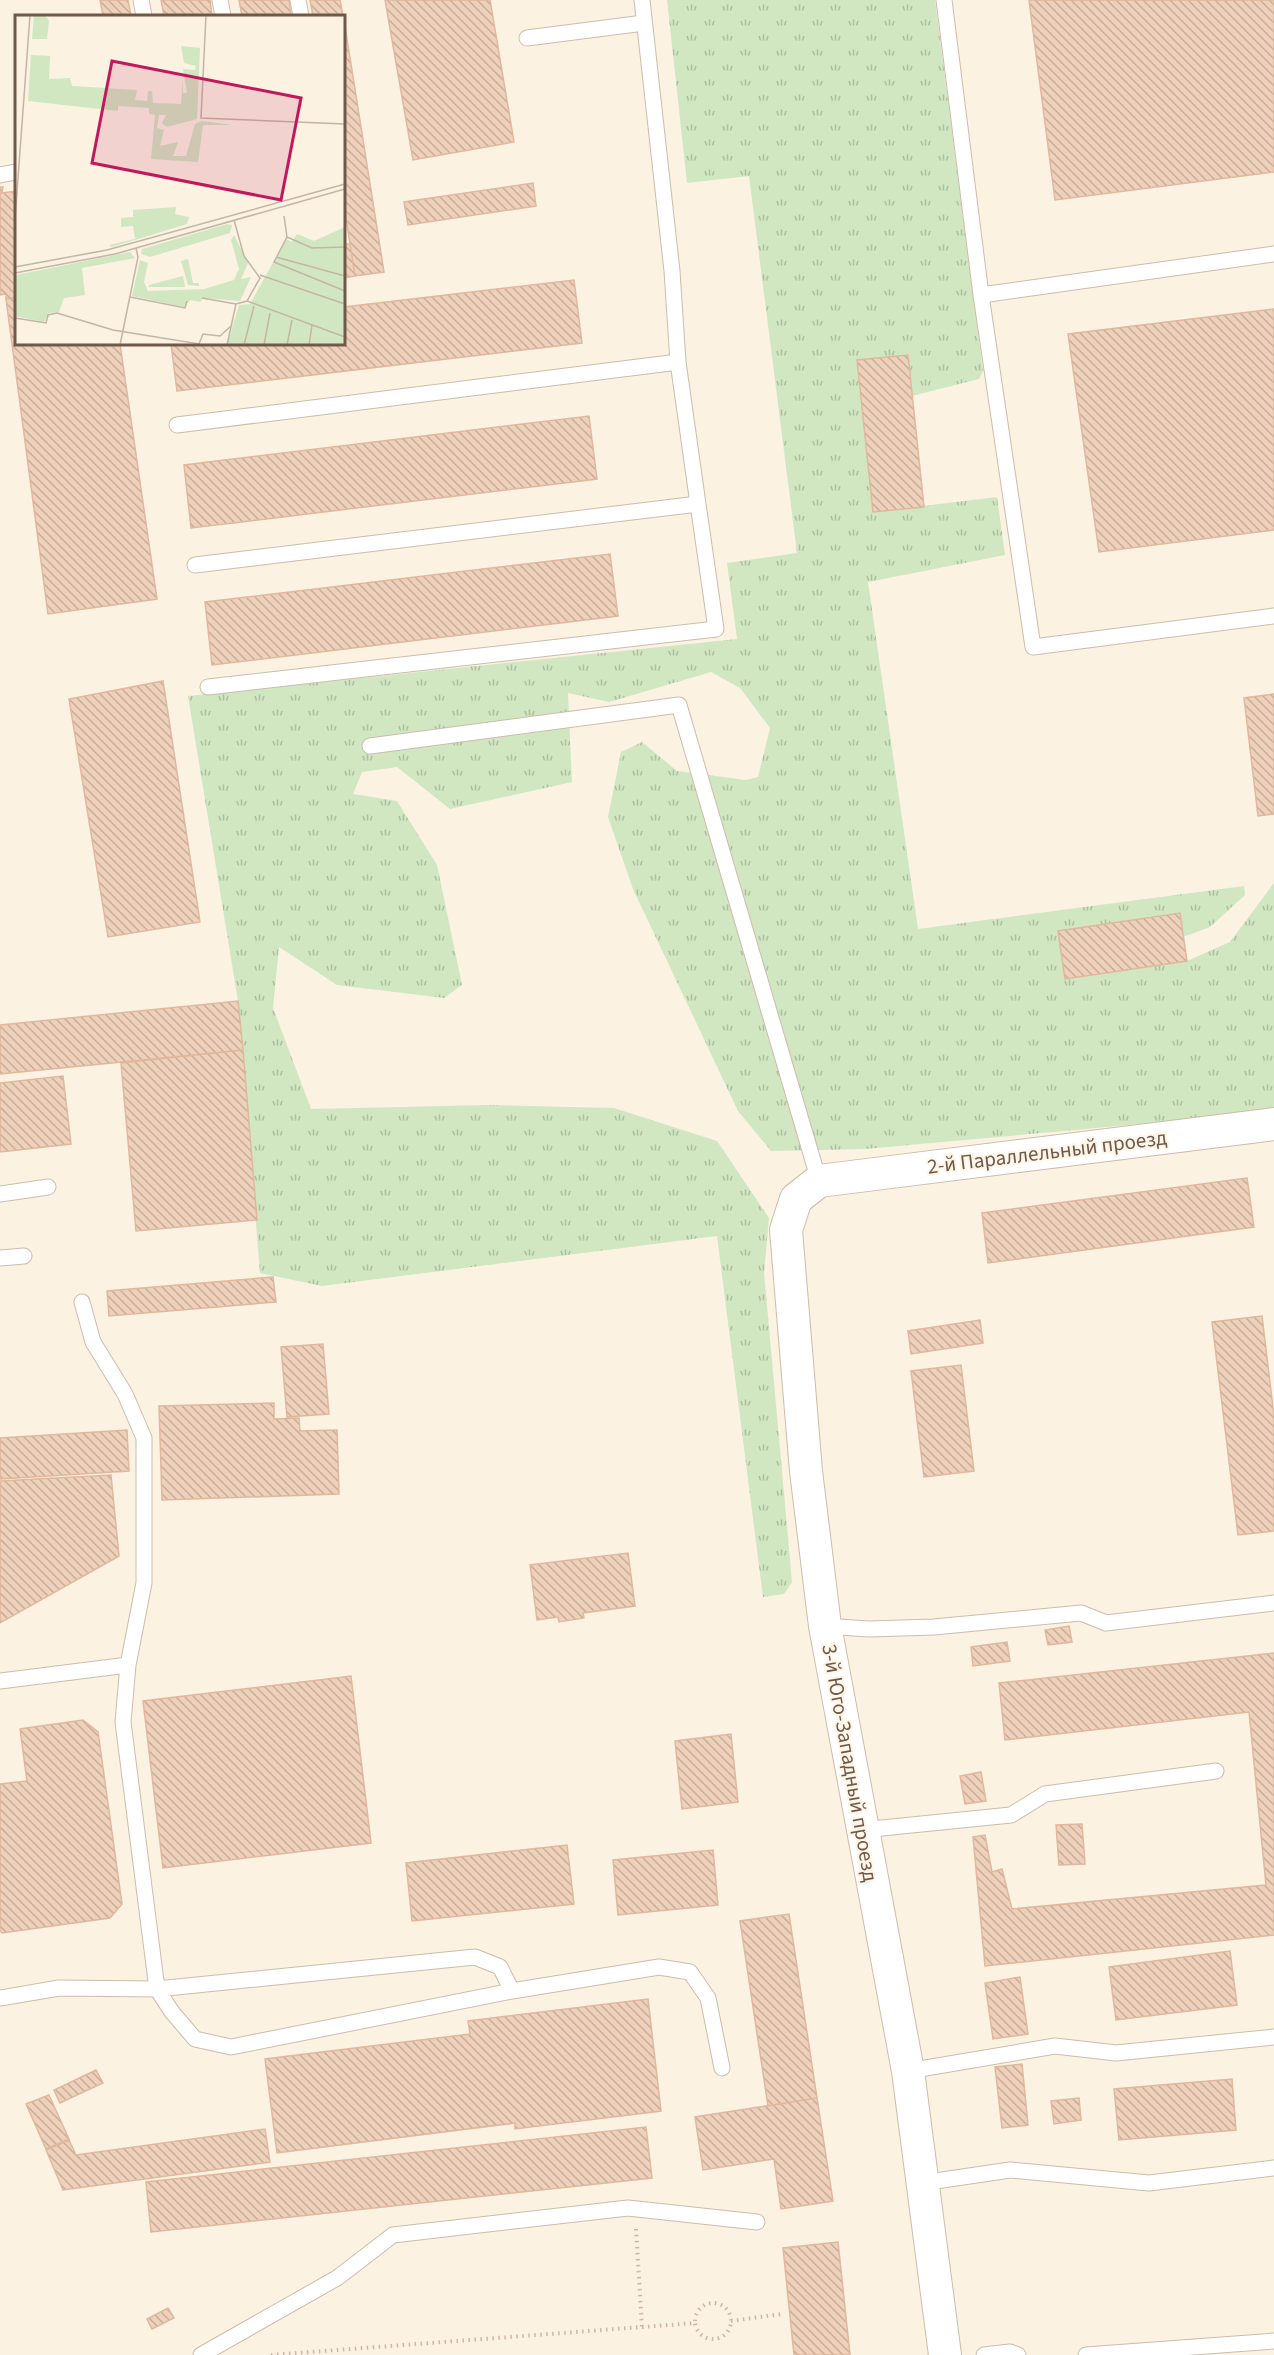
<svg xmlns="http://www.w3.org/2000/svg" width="1274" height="2355" font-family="'Source Sans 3',sans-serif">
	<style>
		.grass { fill: url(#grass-tufts) }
		.building { fill: url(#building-back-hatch); stroke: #e0b89d; stroke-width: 1.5 }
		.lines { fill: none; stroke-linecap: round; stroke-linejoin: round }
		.lane-casing { stroke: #cdbcad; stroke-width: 17 }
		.street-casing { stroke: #cdbcad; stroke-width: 34 }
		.path { stroke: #d3b49f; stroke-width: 4; stroke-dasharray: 1.5 4.5; stroke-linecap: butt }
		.lane { stroke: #fff; stroke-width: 15 }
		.street { stroke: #fff; stroke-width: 32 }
		.labels { text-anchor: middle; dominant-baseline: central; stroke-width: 4.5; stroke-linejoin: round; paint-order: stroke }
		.street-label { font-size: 21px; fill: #71594a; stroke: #fef6e8 }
		.inset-road { fill: none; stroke: #c4b5a5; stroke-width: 1.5 }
		.view { fill: #c2185b; fill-opacity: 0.15; stroke: #c2185b; stroke-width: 3 }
		.inset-edge { fill: none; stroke: #71594a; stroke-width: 3 }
	</style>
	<defs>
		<pattern id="grass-tufts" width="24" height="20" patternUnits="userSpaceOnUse" patternTransform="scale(1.5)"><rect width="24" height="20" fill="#d0e7c2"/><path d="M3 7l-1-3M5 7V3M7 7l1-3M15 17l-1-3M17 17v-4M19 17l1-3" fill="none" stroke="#adbea0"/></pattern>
		<pattern id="building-back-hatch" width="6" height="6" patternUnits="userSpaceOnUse" patternTransform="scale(1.5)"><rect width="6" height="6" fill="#efd1bb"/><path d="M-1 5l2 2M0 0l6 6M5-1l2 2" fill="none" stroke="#c6ad9a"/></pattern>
	</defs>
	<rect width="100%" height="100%" fill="#fbf2e2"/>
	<!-- grass -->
	<path class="grass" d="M 667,0 L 935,0 L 983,371 L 979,379 L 912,396 L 857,361 L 873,512 L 997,497 L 1005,555 L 868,582 L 918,929 L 1244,886 L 1245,895 L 1210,927 L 1183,937 L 1179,913 L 1059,931 L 1066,979 L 1187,961 L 1230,942 L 1274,883 L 1274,1108 L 1196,1119 L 865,1149 L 771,1151 L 738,1111 L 633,889 L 608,817 L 621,752 L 642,742 L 677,771 L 746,780 L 758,777 L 770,728 L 740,688 L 711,672 L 609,702 L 568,693 L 572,782 L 450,809 L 397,767 L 362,772 L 353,794 L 397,801 L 437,865 L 462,985 L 444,998 L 337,985 L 279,947 L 273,1008 L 311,1109 L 489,1105 L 614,1108 L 717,1141 L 769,1218 L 764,1272 L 792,1582 L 784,1594 L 763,1597 L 717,1236 L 322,1286 L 260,1273 L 238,1001 L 188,696 L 737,639 L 727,563 L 797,553 L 749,176 L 687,183 Z"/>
	<!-- building -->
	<path class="building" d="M 100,0 L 128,0 L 131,16 L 103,16 Z
		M 161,0 L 210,0 L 212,16 L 164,16 Z
		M 239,0 L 289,0 L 291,16 L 242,16 Z
		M 310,0 L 340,0 L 343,16 L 313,16 Z
		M 385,0 L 490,0 L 514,142 L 413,160 Z
		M 1029,0 L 1274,0 L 1274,172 L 1055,200 Z
		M 344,20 L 384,272 L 355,276 L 344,205 Z
		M 533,183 L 536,206 L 408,225 L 404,202 Z
		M 0,187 L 3,187 L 2,193 L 16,191 L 16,297 L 6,299 L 6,294 L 0,295 Z
		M 344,244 L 350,244 L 355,276 L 344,278 Z
		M 574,280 L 582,343 L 177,391 L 171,344 L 344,344 L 344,307 Z
		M 16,297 L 16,344 L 120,344 L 157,599 L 48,614 L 6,299 Z
		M 1274,309 L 1274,530 L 1099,552 L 1068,334 Z
		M 908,355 L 924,507 L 873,512 L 857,360 Z
		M 589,416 L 597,479 L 191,528 L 184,465 Z
		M 610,554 L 618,616 L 212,665 L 205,602 Z
		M 163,681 L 200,922 L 108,937 L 69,699 Z
		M 1274,694 L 1274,814 L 1258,816 L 1244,698 Z
		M 1180,913 L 1187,961 L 1065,979 L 1058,931 Z
		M 238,1001 L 243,1050 L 0,1074 L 0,1025 Z
		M 243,1050 L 257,1220 L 136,1231 L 121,1063 Z
		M 63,1076 L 71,1144 L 0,1152 L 0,1083 Z
		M 1247,1178 L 1254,1227 L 988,1263 L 982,1213 Z
		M 273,1277 L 276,1302 L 109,1316 L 107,1291 Z
		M 1262,1316 L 1274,1416 L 1274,1531 L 1238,1535 L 1212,1322 Z
		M 980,1320 L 983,1343 L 911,1354 L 908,1331 Z
		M 323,1344 L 329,1414 L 287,1417 L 281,1347 Z
		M 961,1365 L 974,1471 L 924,1477 L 911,1371 Z
		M 274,1403 L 274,1419 L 299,1418 L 300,1431 L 337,1430 L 339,1494 L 162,1500 L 159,1406 Z
		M 127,1430 L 129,1471 L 0,1479 L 0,1438 Z
		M 111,1475 L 119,1556 L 0,1623 L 0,1481 Z
		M 628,1553 L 635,1606 L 583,1613 L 584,1618 L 559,1622 L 558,1617 L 537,1620 L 530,1565 Z
		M 1069,1626 L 1072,1642 L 1048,1645 L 1045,1630 Z
		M 1007,1642 L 1010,1661 L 973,1666 L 971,1647 Z
		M 1274,1653 L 1274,1935 L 985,1966 L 973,1837 L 985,1835 L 992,1872 L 1002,1869 L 1012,1909 L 1266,1885 L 1249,1712 L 1005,1740 L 999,1683 Z
		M 351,1676 L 371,1843 L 163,1868 L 143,1701 Z
		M 83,1720 L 98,1732 L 122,1904 L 110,1918 L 2,1933 L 0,1931 L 0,1784 L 27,1781 L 20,1729 Z
		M 731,1734 L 738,1802 L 682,1809 L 675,1741 Z
		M 981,1772 L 986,1801 L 965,1804 L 960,1776 Z
		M 1082,1824 L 1085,1864 L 1059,1865 L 1056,1825 Z
		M 567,1845 L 574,1904 L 412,1921 L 406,1863 Z
		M 713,1850 L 718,1905 L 618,1915 L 613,1860 Z
		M 789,1914 L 817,2098 L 768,2106 L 740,1921 Z
		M 1230,1951 L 1237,2005 L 1116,2020 L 1109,1967 Z
		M 1020,1977 L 1028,2034 L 993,2039 L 985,1983 Z
		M 648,1999 L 661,2111 L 515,2129 L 515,2123 L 277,2153 L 265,2059 L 470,2034 L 468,2021 Z
		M 1022,2064 L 1028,2125 L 1002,2128 L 995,2067 Z
		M 96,2070 L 103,2083 L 60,2103 L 54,2090 Z
		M 1232,2079 L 1236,2130 L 1119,2140 L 1114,2089 Z
		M 49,2095 L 69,2139 L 46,2149 L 26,2104 Z
		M 817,2098 L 833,2201 L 781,2209 L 774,2159 L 703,2170 L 695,2117 Z
		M 1079,2098 L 1081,2120 L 1054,2124 L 1051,2101 Z
		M 646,2127 L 652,2178 L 151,2232 L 146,2182 Z
		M 265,2129 L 270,2162 L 63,2190 L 46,2150 L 69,2140 L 76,2155 Z
		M 838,2242 L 850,2355 L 794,2355 L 783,2248 Z
		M 168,2308 L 174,2318 L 152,2329 L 147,2319 Z"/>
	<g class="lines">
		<!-- lane casing -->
		<g class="lane-casing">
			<path id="lane" d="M 141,0 L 144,16
				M 220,0 L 223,16
				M 298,0 L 301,16
				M 944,0 L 981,295 L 1274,254
				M 527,38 L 644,23
				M 0,175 L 16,172
				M 981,295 L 1033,647 L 1274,616
				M 177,425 L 678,362 L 672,271 L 642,0
				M 195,565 L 698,504 L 678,362
				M 208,687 L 716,629 L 698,504
				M 370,746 L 679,705 L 819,1181
				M 0,1194 L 48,1187
				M 0,1258 L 24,1256
				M 82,1302 L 93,1342 L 125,1394 L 144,1438 L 144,1583 L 128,1665 L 123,1722 L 157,1989 L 172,2012 L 195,2039 L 231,2047 L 512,1991
				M 825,1626 L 869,1629 L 934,1627 L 1081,1613 L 1106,1623 L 1274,1603
				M 0,1681 L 128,1665
				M 862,1830 L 1011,1815 L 1045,1794 L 1216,1771
				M 0,1998 L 59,1988 L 157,1989 L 475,1957 L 500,1967 L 512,1991 L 659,1967 L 690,1972 L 708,1998 L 722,2068
				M 908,2071 L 1055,2046 L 1116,2053 L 1274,2037
				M 922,2183 L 1010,2170 L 1149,2183 L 1274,2168
				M 201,2355 L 337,2278 L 393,2235 L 628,2208 L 757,2222
				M 984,2355 L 1010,2352 L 1018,2355
				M 1086,2355 L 1274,2341"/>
		</g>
		<!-- street casing -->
		<g class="street-casing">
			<path id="street" d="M 945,2355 L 908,2071 L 825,1626 L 806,1471 L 786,1230 L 796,1199 L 819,1181 L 1274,1124"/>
		</g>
		<!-- path -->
		<path class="path" d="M 636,2229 L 642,2327
			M695 2321a18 18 0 1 1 36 0a18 18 0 1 1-36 0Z
			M 731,2321 L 782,2314
			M 271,2355 L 695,2323"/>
		<!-- lane -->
		<use href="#lane" class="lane"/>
		<!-- street -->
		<use href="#street" class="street"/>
	</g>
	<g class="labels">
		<!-- street labels -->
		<g class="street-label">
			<text transform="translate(1047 1152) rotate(-7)">2-й Параллельный проезд</text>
			<text transform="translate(850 1763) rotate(80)">3-й Юго-Западный проезд</text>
		</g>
	</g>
	<!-- overview -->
	<g transform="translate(15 15)">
		<rect width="330" height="330" fill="#fbf2e2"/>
		<path d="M 19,0 L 30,0 L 34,6 L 32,24 L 17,24 ZM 166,31 L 185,33 L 182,104 L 152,112 L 147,108 L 151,100 L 144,100 L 142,113 L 149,115 L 145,131 L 163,127 L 158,141 L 171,141 L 180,109 L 187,106 L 217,110 L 188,110 L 183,147 L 136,144 L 140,100 L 134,99 L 134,93 L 103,91 L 103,96 L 13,86 L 16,40 L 35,41 L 34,64 L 55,63 L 57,71 L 122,75 L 120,85 L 132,86 L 133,76 L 137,76 L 138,88 L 166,89 L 168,62 L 168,78 L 172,78 L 168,54 L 180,55 L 181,51 L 169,48 ZM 161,192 L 160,199 L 174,202 L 172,209 L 97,232 L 94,230 L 120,224 L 118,211 L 106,212 L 106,203 L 118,202 L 118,195 ZM 212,209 L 217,210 L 215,218 L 135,242 L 126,239 L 127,234 ZM 219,220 L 233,248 L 226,264 L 236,262 L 225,286 L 188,283 L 185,287 L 175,285 L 169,292 L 117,281 L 125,245 L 133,248 L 129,267 L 133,276 L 189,274 L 219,265 L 224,254 L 216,225 ZM 115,237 L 120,243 L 67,253 L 70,280 L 49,283 L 44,297 L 34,298 L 29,307 L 0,301 L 1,260 ZM 173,244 L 178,268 L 184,268 L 184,271 L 173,270 L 166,246 ZM 168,261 L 170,272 L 134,272 L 134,270 Z" fill="#d0e7c2"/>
		<path d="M 330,212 L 330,330 L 212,330 L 224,290 L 235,289 L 271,224 L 277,227 L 282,219 L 299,226 Z" fill="#d0e7c2"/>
		<path class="inset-road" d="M 191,0 L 186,103 L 330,109M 269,201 L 272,222 L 259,247 L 330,276M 0,204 L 15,0M 272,222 L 297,233 L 330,232M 261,242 L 330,261M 0,252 L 92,235 L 330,169M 0,258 L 100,239 L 330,174M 245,260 L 330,289M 115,282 L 170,293 L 172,286M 187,283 L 221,289 L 232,286 L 245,263 L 229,241 L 219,205M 232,286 L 330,322M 0,303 L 31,308 L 33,300 L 42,298 L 98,315 L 184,329 L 188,319 L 205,321 L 217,310M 105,330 L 123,242 L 121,233M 212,330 L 221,289M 229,330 L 239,291M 249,330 L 255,298M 272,330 L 277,305M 294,330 L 297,310"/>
		<path class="view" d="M 97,46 L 286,83 L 266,185 L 77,148 Z"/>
		<rect width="330" height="330" class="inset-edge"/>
	</g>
</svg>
